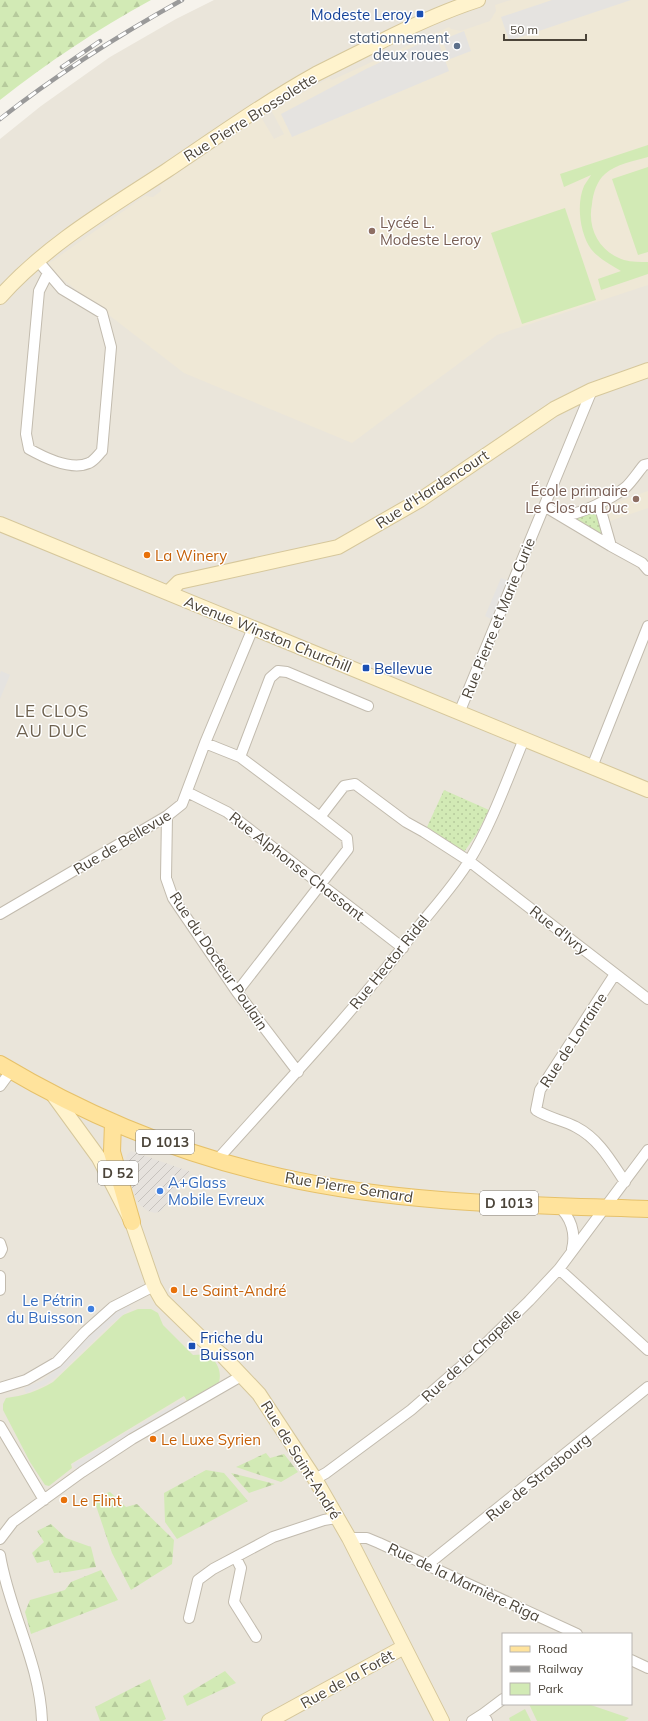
<svg xmlns="http://www.w3.org/2000/svg" width="648" height="1721" font-family="Mulish,sans-serif">
	<style>
		.residential { fill: #eae5da; fill-rule: evenodd }
		.industrial { fill: url(#industrial-furrows) }
		.education { fill: #efe8d6 }
		.grass { fill: url(#grass-dots) }
		.forest { fill: url(#forest-firs) }
		.park { fill: #d2eab5 }
		.parking { fill: #e5e3e0 }
		.lines { fill: none; stroke-linecap: round; stroke-linejoin: round }
		.street-casing { stroke: #c2bbae; stroke-width: 12 }
		.secondary-casing { stroke: #d6c79b; stroke-width: 16 }
		.primary-casing { stroke: #e6c16a; stroke-width: 18 }
		.street { stroke: #fff; stroke-width: 10 }
		.secondary { stroke: #fff3cd; stroke-width: 14 }
		.primary { stroke: #ffe39c; stroke-width: 16 }
		.rail-casing { stroke: #9a9a9a; stroke-width: 4.5 }
		.rail { stroke: #fff; stroke-width: 3; stroke-dasharray: 9; stroke-linecap: butt }
		.transit-dot { fill: #1a4fb4; stroke: #fff; stroke-width: 1.5 }
		.service-dot { fill: #5c6f8a; stroke: #fff; stroke-width: 1.5 }
		.education-dot { fill: #8d6e63; stroke: #fff; stroke-width: 1.5 }
		.food-dot { fill: #e8710a; stroke: #fff; stroke-width: 1.5 }
		.shop-dot { fill: #3f7fe0; stroke: #fff; stroke-width: 1.5 }
		.labels { text-anchor: middle; dominant-baseline: central; stroke-width: 3; stroke-linejoin: round; paint-order: stroke }
		.shield { fill: #fff; stroke: #817c74; stroke-width: 1 }
		.shield-label { font-size: 14px; font-weight: bold; fill: #4b4439 }
		.transit-label { font-size: 15px; fill: #164399; stroke: #fff; text-anchor: start }
		.service-label { font-size: 15px; fill: #4e5e75; stroke: #fff; text-anchor: end }
		.street-label { font-size: 15px; fill: #4b4439; stroke: #fff }
		.education-label { font-size: 15px; fill: #785e54; stroke: #fff; text-anchor: start }
		.food-label { font-size: 15px; fill: #c56008; stroke: #fff; text-anchor: start }
		.shop-label { font-size: 15px; fill: #366cbe; stroke: #fff; text-anchor: start }
		.quarter-label { font-size: 17px; letter-spacing: 1px; fill: #6e6250; stroke: #fff }
	</style>
	<defs>
		<pattern id="industrial-furrows" width="10" height="10" patternUnits="userSpaceOnUse"><rect width="10" height="10" fill="#e6e2dd"/><path d="M-1 1l2-2M0 10L10 0M9 11l2-2" fill="none" stroke="#c7c3be"/></pattern>
		<pattern id="grass-dots" width="8" height="8" patternUnits="userSpaceOnUse"><rect width="8" height="8" fill="#d2eab5"/><path d="M2 2h.1M6 6h.1" fill="none" stroke="#b6ca9c" stroke-width="1.8" stroke-linecap="round"/></pattern>
		<pattern id="forest-firs" width="22" height="20" patternUnits="userSpaceOnUse"><rect width="22" height="20" fill="#d2eab5"/><path d="M5 1l3.5 6h-7zM16 11l3.5 6h-7z" fill="#b6ca9c"/></pattern>
	</defs>
	<rect width="100%" height="100%" fill="#f6f3ec"/>
	<!-- residential -->
	<path class="residential" d="M 214,0 L 648,0 L 648,1721 L 0,1721 L 0,139 L 41,106 L 110,57 L 176,19 ZM 503,1634 L 631,1634 L 631,1704 L 503,1704 Z"/>
	<!-- industrial -->
	<path class="industrial" d="M 131,1151 L 191,1172 L 161,1211 L 155,1213 L 148,1211 L 140,1205 L 135,1196 L 124,1170 L 127,1155 Z"/>
	<!-- education -->
	<path class="education" d="M 511,0 L 648,0 L 648,285 L 497,335 L 352,443 L 184,373 L 48,268 L 48,264 L 145,196 L 153,197 L 161,191 L 160,185 L 261,117 L 274,139 L 284,134 L 271,110 L 329,78 L 332,80 L 449,27 L 451,29 L 461,31 L 490,21 L 496,11 L 495,5 Z
		M 648,491 L 648,508 L 607,522 L 601,508 Z"/>
	<!-- grass -->
	<path class="grass" d="M 597,508 L 606,540 L 568,518 Z
		M 444,790 L 489,810 L 476,835 L 464,852 L 427,827 Z"/>
	<!-- forest -->
	<path class="forest" d="M 0,0 L 151,0 C 98,29 48,62 0,100 Z
		M 266,1453 L 270,1458 L 284,1454 L 298,1472 L 281,1482 L 236,1467 Z
		M 206,1470 L 224,1473 L 248,1501 L 177,1539 L 165,1522 L 164,1493 Z
		M 231,1473 L 275,1484 L 249,1493 Z
		M 110,1492 L 126,1507 L 137,1504 L 174,1540 L 172,1564 L 131,1590 L 112,1553 L 93,1497 Z
		M 51,1524 L 66,1538 L 91,1547 L 96,1567 L 67,1572 L 54,1573 L 49,1560 L 37,1563 L 32,1553 L 44,1542 L 37,1531 Z
		M 101,1570 L 118,1600 L 31,1634 L 25,1612 L 30,1600 L 65,1590 L 71,1582 Z
		M 225,1671 L 236,1683 L 187,1706 L 183,1696 Z
		M 150,1679 L 166,1719 L 162,1721 L 100,1721 L 95,1707 Z"/>
	<!-- park -->
	<path class="park" d="M 648,145 L 648,157 C 634,161 616,164 605,174 C 597,181 593,193 592,204 C 587,228 599,252 624,260 C 632,262 640,262 648,262 L 648,274 L 601,290 L 598,279 L 621,271 C 611,265 599,259 591,249 C 580,234 576,204 584,186 C 586,182 589,179 591,175 L 564,187 L 560,174 Z
		M 648,167 L 648,252 L 638,255 L 612,179 Z
		M 565,208 L 596,300 L 522,324 L 491,233 Z
		M 138,1309 L 151,1309 L 158,1313 L 163,1325 L 193,1355 C 197,1355 202,1354 206,1355 C 217,1359 222,1372 219,1382 L 187,1401 L 184,1396 L 71,1464 L 72,1468 L 49,1486 L 45,1485 L 30,1462 L 3,1410 L 3,1404 L 6,1398 C 23,1396 38,1391 53,1382 L 123,1315 Z
		M 529,1704 L 588,1704 L 629,1718 L 625,1721 L 537,1721 Z
		M 525,1709 L 531,1721 L 510,1721 L 509,1718 Z"/>
	<!-- parking -->
	<path class="parking" d="M 552,0 L 631,0 L 509,41 L 501,17 Z
		M 464,31 L 471,51 L 450,59 L 442,40 Z
		M 436,36 L 449,71 L 292,137 L 281,114 L 366,69 Z
		M 501,578 L 509,581 L 493,620 L 485,616 Z
		M 1,671 L 10,675 L 0,699 L 0,674 Z
		M 128,1303 L 131,1309 L 112,1323 L 56,1377 L 45,1385 L 26,1393 L 24,1388 L 43,1380 L 53,1372 L 107,1318 L 118,1309 Z
		M 183,1399 L 187,1404 L 76,1470 L 73,1464 Z"/>
	<g class="lines">
		<!-- street casing -->
		<g class="street-casing">
			<path id="street" d="M 38,261 L 62,289 L 102,313 L 111,347 L 102,451 C 98,455 94,461 89,463 C 71,471 45,458 29,449 L 26,434 L 39,291 L 48,273
				M 599,504 L 611,546
				M 544,506 L 611,546 L 642,563 L 648,570
				M 561,516 C 580,515 611,499 626,487 C 633,480 638,472 644,465 L 648,464
				M 459,713 L 592,390
				M 205,743 L 240,757 L 320,817 L 344,786 L 355,784 L 406,822 L 424,832 L 469,861 L 648,999
				M 240,757 L 270,678 L 278,671 L 287,672 L 368,706
				M 592,767 L 648,626
				M 187,792 L 227,812 L 403,948
				M 167,816 L 166,878 L 173,898 L 237,992 L 298,1072
				M 0,914 L 167,816 L 182,804 L 205,743 L 253,628
				M 615,974 L 540,1090 L 536,1110 C 548,1118 563,1120 576,1127 C 599,1139 611,1161 625,1182
				M 237,992 L 348,849 L 347,838 L 320,817
				M 0,1086 L 11,1071
				M 217,1160 C 286,1083 357,1008 419,926 C 436,905 455,884 469,861 C 492,823 507,780 524,739
				M 558,1206 C 571,1217 576,1233 572,1249
				M 0,1243 L 2,1249 L 0,1253
				M 559,1269 L 648,1350
				M 0,1276 L 0,1290
				M 0,1388 L 26,1380 L 57,1362 L 85,1332 L 113,1307 L 154,1286
				M 0,1426 L 44,1500
				M 315,1479 L 326,1473 L 411,1410 L 473,1356 L 529,1301 L 559,1269 L 648,1150
				M 349,1538 L 367,1538 L 379,1543 L 577,1634
				M 0,1539 L 13,1522 L 82,1472 L 132,1439 L 243,1375
				M 0,1555 C 9,1611 40,1663 42,1721
				M 236,1558 L 241,1568 L 234,1602 L 256,1637
				M 427,1565 L 648,1387
				M 189,1618 L 198,1580 L 213,1569 L 273,1537 L 324,1520 L 336,1518
				M 631,1660 L 648,1668
				M 472,1721 L 483,1714
				M 487,1721 L 483,1714 L 503,1699"/>
		</g>
		<!-- secondary casing -->
		<g class="secondary-casing">
			<path id="secondary" d="M 0,297 C 46,245 108,209 166,171 C 215,138 264,103 316,74 C 334,65 352,56 370,47 C 405,29 441,12 478,0
				M 0,524 L 648,790
				M 168,593 L 179,582 L 338,547 L 420,500 L 554,409 L 592,390 L 648,370
				M 51,1092 L 99,1158 L 132,1222 L 154,1286 L 162,1300 L 200,1337 L 223,1356 L 259,1394 L 315,1479 L 349,1538 L 442,1721
				M 269,1721 L 404,1647"/>
		</g>
		<!-- primary casing -->
		<g class="primary-casing">
			<path id="primary" d="M 0,1064 C 87,1116 182,1155 281,1177 C 401,1204 526,1205 648,1209
				M 113,1122 L 112,1152 L 132,1222"/>
		</g>
		<!-- street -->
		<use href="#street" class="street"/>
		<!-- secondary -->
		<use href="#secondary" class="secondary"/>
		<!-- primary -->
		<use href="#primary" class="primary"/>
		<!-- rail casing -->
		<g class="rail-casing">
			<path id="rail" d="M 62,67 L 100,41
				M 0,119 C 57,74 119,35 182,0"/>
		</g>
		<!-- rail -->
		<use href="#rail" class="rail"/>
	</g>
	<!-- markers -->
	<g class="transit-dot">
		<rect x="416" y="10" width="8" height="8" rx="2"/>
		<rect x="362" y="664" width="8" height="8" rx="2"/>
		<rect x="188" y="1342" width="8" height="8" rx="2"/>
	</g>
	<circle class="service-dot" cx="457" cy="46" r="4"/>
	<g class="education-dot">
		<circle cx="372" cy="231" r="4"/>
		<circle cx="636" cy="499" r="4"/>
	</g>
	<g class="food-dot">
		<circle cx="147" cy="555" r="4"/>
		<circle cx="174" cy="1290" r="4"/>
		<circle cx="153" cy="1439" r="4"/>
		<circle cx="64" cy="1500" r="4"/>
	</g>
	<g class="shop-dot">
		<circle cx="160" cy="1191" r="4"/>
		<circle cx="91" cy="1309" r="4"/>
	</g>
	<g class="labels">
		<!-- shield labels -->
		<g class="shield">
			<rect x="136" y="1130" width="58" height="24" rx="3"/>
			<rect x="98" y="1161" width="40" height="24" rx="3"/>
			<rect x="480" y="1191" width="58" height="24" rx="3"/>
		</g>
		<g class="shield-label">
			<text x="165" y="1142">D 1013</text>
			<text x="118" y="1173">D 52</text>
			<text x="509" y="1203">D 1013</text>
		</g>
		<!-- transit labels -->
		<g class="transit-label">
			<text x="412" y="14" text-anchor="end">Modeste Leroy</text>
			<text x="374" y="668">Bellevue</text>
			<text x="200" y="1337">Friche du<tspan x="200" dy="17">Buisson</tspan></text>
		</g>
		<!-- service labels -->
		<g class="service-label">
			<text x="449" y="37">stationnement<tspan x="449" dy="17">deux roues</tspan></text>
		</g>
		<!-- street labels -->
		<g class="street-label">
			<text transform="translate(250 117) rotate(-32)">Rue Pierre Brossolette</text>
			<text transform="translate(432 489) rotate(-33)">Rue d'Hardencourt</text>
			<text transform="translate(498 618) rotate(-68)">Rue Pierre et Marie Curie</text>
			<text transform="translate(268 634) rotate(22)">Avenue Winston Churchill</text>
			<text transform="translate(122 842) rotate(-31)">Rue de Bellevue</text>
			<text transform="translate(297 866) rotate(38)">Rue Alphonse Chassant</text>
			<text transform="translate(559 930) rotate(38)">Rue d'Ivry</text>
			<text transform="translate(219 961) rotate(56)">Rue du Docteur Poulain</text>
			<text transform="translate(389 962) rotate(-51)">Rue Hector Ridel</text>
			<text transform="translate(573 1040) rotate(-57)">Rue de Lorraine</text>
			<text transform="translate(349 1187) rotate(9)">Rue Pierre Semard</text>
			<text transform="translate(471 1355) rotate(-43)">Rue de la Chapelle</text>
			<text transform="translate(301 1460) rotate(58)">Rue de Saint-André</text>
			<text transform="translate(538 1477) rotate(-39)">Rue de Strasbourg</text>
			<text transform="translate(464 1582) rotate(25)">Rue de la Marnière Riga</text>
			<text transform="translate(347 1679) rotate(-29)">Rue de la Forêt</text>
		</g>
		<!-- education labels -->
		<g class="education-label">
			<text x="380" y="222">Lycée L.<tspan x="380" dy="17">Modeste Leroy</tspan></text>
			<text x="628" y="490" text-anchor="end">École primaire<tspan x="628" dy="17">Le Clos au Duc</tspan></text>
		</g>
		<!-- food labels -->
		<g class="food-label">
			<text x="155" y="555">La Winery</text>
			<text x="182" y="1290">Le Saint-André</text>
			<text x="161" y="1439">Le Luxe Syrien</text>
			<text x="72" y="1500">Le Flint</text>
		</g>
		<!-- shop labels -->
		<g class="shop-label">
			<text x="168" y="1182">A+Glass<tspan x="168" dy="17">Mobile Evreux</tspan></text>
			<text x="83" y="1300" text-anchor="end">Le Pétrin<tspan x="83" dy="17">du Buisson</tspan></text>
		</g>
		<!-- quarter labels -->
		<g class="quarter-label">
			<text x="52" y="710">LE CLOS<tspan x="52" dy="20">AU DUC</tspan></text>
		</g>
	</g>
	<!-- legend -->
	<rect x="502" y="1633" width="130" height="72" fill="#ffffff" stroke="#b7b4b0"/>
	<rect x="510" y="1646" width="20" height="6" fill="#ffe39c" stroke="#b7b4b0"/>
	<text x="538" y="1653" font-size="12" fill="#4b4439">Road</text>
	<rect x="510" y="1666" width="20" height="6" fill="#9a9a9a" stroke="#b7b4b0"/>
	<text x="538" y="1673" font-size="12" fill="#4b4439">Railway</text>
	<rect x="510" y="1683" width="20" height="12" fill="#d2eab5" stroke="#b7b4b0"/>
	<text x="538" y="1693" font-size="12" fill="#4b4439">Park</text>
	<!-- scale -->
	<path d="M504 34v6h82v-6" fill="none" stroke="#4b4439" stroke-width="2"/>
	<text x="510" y="34" font-size="12" fill="#4b4439" stroke="#ffffff" stroke-width="3" paint-order="stroke">50 m</text>
</svg>
